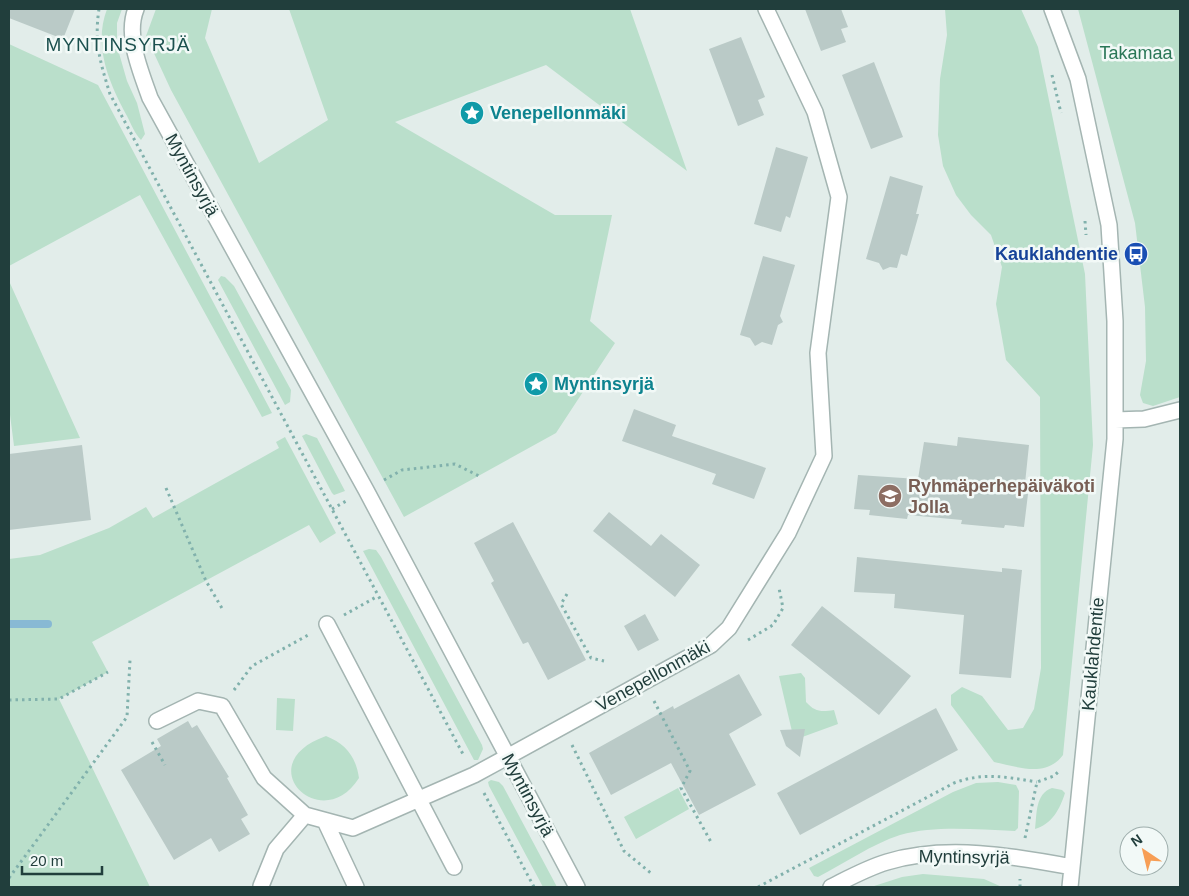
<svg xmlns="http://www.w3.org/2000/svg" width="1189" height="896" font-family="Helvetica,sans-serif">
	<style>
		.green { fill: #badfcb }
		.lines { fill: none; stroke-linecap: round; stroke-linejoin: round }
		.stream { stroke: #88b9d4; stroke-width: 8 }
		.building { fill: #bacac7 }
		.minor-casing { stroke: #a4b5b2; stroke-width: 18 }
		.path { stroke: #81b1ac; stroke-width: 3; stroke-dasharray: 2.5 4; stroke-linecap: butt }
		.minor { stroke: #fff; stroke-width: 15 }
		.labels { text-anchor: middle; dominant-baseline: central; stroke-width: 5; stroke-linejoin: round; paint-order: stroke }
		.park-label { font-size: 18px; fill: #2a7757; stroke: #f2f9f7 }
		.culture-label { font-size: 18px; font-weight: bold; fill: #0d838f; stroke: #f2f9f7; text-anchor: start }
		.street-label { font-size: 18px; fill: #213e3c; stroke: #f2f9f7 }
		.transit-label { font-size: 18px; font-weight: bold; fill: #164399; stroke: #f2f9f7; text-anchor: end }
		.education-label { font-size: 18px; font-weight: bold; fill: #785e54; stroke: #f2f9f7; text-anchor: start }
		.neighbourhood-label { font-size: 19px; letter-spacing: 1px; fill: #1c514f; stroke: #f2f9f7 }
	</style>
	<rect width="100%" height="100%" fill="#e2edea"/>
	<!-- green -->
	<path class="green" d="M 107,9 L 122,9 L 117,23 L 117,46 L 127,81 L 137,103 L 145,134 L 141,140 C 135,134 131,124 127,116 C 109,83 93,46 107,9 Z
		M 156,9 L 212,9 L 205,38 L 259,163 L 328,120 L 289,9 L 630,9 L 687,171 L 546,65 L 395,122 L 555,215 L 612,215 L 590,321 L 615,343 L 556,433 L 404,517 L 171,90 L 146,36 Z
		M 945,9 L 1021,9 L 1038,47 L 1085,274 L 1093,445 L 1063,755 C 1046,778 1018,767 994,762 L 951,705 L 951,695 L 962,687 L 982,696 L 1008,730 L 1023,728 L 1034,709 L 1041,668 L 1040,397 L 1006,360 L 996,304 L 1002,267 L 991,235 L 971,215 L 956,195 L 943,166 L 938,135 L 940,79 L 947,35 Z
		M 1078,9 L 1180,9 L 1180,397 L 1153,406 L 1143,403 L 1140,395 L 1146,361 L 1145,307 L 1135,223 Z
		M 9,44 L 98,85 L 272,413 L 262,417 L 140,195 L 9,266 Z
		M 221,276 L 225,277 L 234,286 L 291,390 L 290,402 L 285,405 L 218,280 Z
		M 9,281 L 80,438 L 14,446 L 9,407 Z
		M 306,434 L 317,438 L 345,491 L 334,495 L 332,493 L 302,436 Z
		M 285,437 L 336,533 L 320,543 L 309,525 L 92,642 L 108,672 L 59,699 L 150,887 L 9,887 L 9,559 L 40,555 L 109,528 L 146,507 L 153,518 L 279,448 L 276,442 Z
		M 369,549 L 376,550 L 381,557 L 482,745 L 483,749 L 478,760 L 474,760 L 363,551 Z
		M 801,673 L 805,678 L 806,702 C 815,712 821,712 834,710 L 838,724 L 794,740 L 779,676 Z
		M 277,698 L 295,699 L 293,731 L 276,730 Z
		M 326,736 C 346,744 356,757 359,778 C 322,837 247,764 326,736 Z
		M 491,780 L 499,782 L 503,786 L 557,887 L 543,887 L 489,786 L 488,782 Z
		M 998,782 L 1016,785 L 1019,791 L 1018,828 L 1015,831 C 977,830 937,825 900,835 C 872,844 845,863 818,877 L 814,876 L 809,868 L 953,792 L 976,783 Z
		M 678,788 L 689,809 L 636,839 L 624,817 Z
		M 1052,788 L 1062,790 L 1065,793 C 1060,809 1052,824 1035,829 C 1037,814 1035,794 1052,788 Z
		M 923,874 L 984,879 L 1002,887 L 871,887 L 902,877 Z"/>
	<g class="lines">
		<!-- stream -->
		<path class="stream" d="M 9,624 L 48,624"/>
	</g>
	<!-- building -->
	<path class="building" d="M 9,9 L 75,9 L 63,39 L 9,18 Z
		M 805,9 L 841,9 L 848,27 L 841,29 L 846,42 L 821,51 Z
		M 741,37 L 765,97 L 758,100 L 764,115 L 738,126 L 709,49 Z
		M 874,62 L 903,137 L 871,149 L 842,75 Z
		M 776,147 L 808,157 L 790,218 L 786,216 L 781,232 L 754,224 Z
		M 890,176 L 923,186 L 916,214 L 919,214 L 907,256 L 901,254 L 897,268 L 890,267 L 883,270 L 879,263 L 866,259 Z
		M 763,256 L 795,265 L 780,316 L 783,322 L 778,325 L 772,345 L 762,342 L 755,346 L 750,338 L 740,335 Z
		M 634,409 L 676,425 L 672,436 L 766,468 L 754,499 L 712,484 L 716,474 L 622,441 Z
		M 958,437 L 1029,445 L 1024,493 L 1028,494 L 1024,527 L 1005,525 L 1004,528 L 961,524 L 962,520 L 908,515 L 907,519 L 869,515 L 870,510 L 854,509 L 858,475 L 918,479 L 924,442 L 957,446 Z
		M 82,445 L 91,520 L 9,530 L 9,454 Z
		M 609,512 L 651,546 L 661,534 L 700,565 L 675,597 L 593,531 Z
		M 513,522 L 586,660 L 548,680 L 528,642 L 523,644 L 491,583 L 494,581 L 474,543 Z
		M 857,557 L 1002,572 L 1002,568 L 1022,570 L 1011,678 L 959,674 L 964,615 L 894,608 L 895,594 L 854,592 Z
		M 822,606 L 911,676 L 879,715 L 791,645 Z
		M 645,614 L 659,640 L 638,651 L 624,626 Z
		M 739,674 L 762,715 L 729,734 L 756,785 L 699,815 L 671,763 L 611,795 L 589,753 L 673,706 L 674,709 Z
		M 936,708 L 958,750 L 800,835 L 777,793 Z
		M 188,721 L 192,728 L 197,725 L 229,777 L 227,778 L 248,815 L 241,819 L 250,834 L 219,852 L 211,838 L 174,860 L 121,770 L 161,746 L 157,739 Z
		M 805,729 L 800,757 L 786,746 L 780,730 Z"/>
	<g class="lines">
		<!-- minor casing -->
		<g class="minor-casing">
			<path id="minor" d="M 136,9 C 125,36 141,72 150,98 L 366,490 L 577,887
				M 1052,9 L 1078,79 L 1109,225 L 1115,321 L 1115,439 L 1070,887
				M 1115,420 L 1144,419 L 1180,410
				M 327,624 L 454,867
				M 157,721 L 198,701 L 222,706 L 264,778 L 305,815 L 353,828 L 474,775 L 507,757 L 711,645 L 729,628 L 788,533 L 824,456 L 818,353 L 839,197 L 815,112 L 766,9
				M 325,821 L 356,887
				M 261,886 L 276,849 L 305,815
				M 831,887 C 849,878 867,868 887,862 C 946,844 1013,856 1072,867"/>
		</g>
		<!-- path -->
		<path class="path" d="M 99,9 C 94,42 100,62 110,94 L 464,756
			M 1052,75 L 1061,113
			M 1085,221 L 1086,235
			M 384,480 L 402,470 L 455,464 L 479,476
			M 166,488 L 206,581 L 223,610
			M 332,509 L 348,500
			M 567,594 L 561,604 L 591,658 L 604,661
			M 344,615 L 378,596
			M 748,640 L 773,625 L 783,608 L 779,588
			M 234,690 L 252,666 L 310,634
			M 9,700 L 59,699 L 108,672
			M 654,701 L 690,771 L 681,788 L 711,842
			M 152,742 L 165,765
			M 572,745 L 624,851 L 652,874
			M 484,793 L 534,887
			M 1025,838 L 1037,782 L 1054,776 L 1060,770
			M 9,878 L 127,717 L 130,660
			M 758,887 L 954,783 C 984,772 1006,777 1037,782
			M 1020,887 L 1020,879"/>
		<!-- minor -->
		<use href="#minor" class="minor"/>
	</g>
	<!-- icons -->
	<defs>
		<g id="sight-disc" transform="scale(1.25)"><circle r="9.5" fill="#0f9aa8" stroke="#f2f9f7"/><path d="M0-6L1.8-2.2L6-1.7L2.9 1.2L3.7 5.4L0 3.3L-3.7 5.4L-2.9 1.2L-6-1.7L-1.8-2.2Z" fill="#fff"/></g>
		<g id="bus-disc" transform="scale(1.25)"><circle r="9.5" fill="#1a4fb4" stroke="#f2f9f7"/><path d="M-5-6H5V4H4V6H2V4H-2V6H-4V4H-5ZM-3.5-4V0h7V-4ZM-3.5 1.2v1.5H-2V1.2ZM2 1.2v1.5H3.5V1.2Z" fill="#fff"/></g>
		<g id="school-disc" transform="scale(1.25)"><circle r="9.5" fill="#8d6e63" stroke="#f2f9f7"/><path d="M0-5L7-2L0 1L-7-2ZM-4 1L0 2.5L4 1V4Q0 6-4 4Z" fill="#fff"/></g>
	</defs>
	<g fill-rule="evenodd">
		<use href="#sight-disc" x="472" y="113"/>
		<use href="#bus-disc" x="1136" y="254"/>
		<use href="#sight-disc" x="536" y="384"/>
		<use href="#school-disc" x="890" y="496"/>
	</g>
	<g class="labels">
		<!-- park labels -->
		<g class="park-label">
			<text x="1136" y="53">Takamaa</text>
		</g>
		<!-- culture labels -->
		<g class="culture-label">
			<text x="490" y="113">Venepellonmäki</text>
			<text x="554" y="384">Myntinsyrjä</text>
		</g>
		<!-- street labels -->
		<g class="street-label">
			<text transform="translate(192 175) rotate(61)">Myntinsyrjä</text>
			<text transform="translate(1093 654) rotate(-85)">Kauklahdentie</text>
			<text transform="translate(653 676) rotate(-29)">Venepellonmäki</text>
			<text transform="translate(528 795) rotate(62)">Myntinsyrjä</text>
			<text transform="translate(964 857) rotate(1)">Myntinsyrjä</text>
		</g>
		<!-- transit labels -->
		<g class="transit-label">
			<text x="1118" y="254">Kauklahdentie</text>
		</g>
		<!-- education labels -->
		<g class="education-label">
			<text x="908" y="486">Ryhmäperhepäiväkoti<tspan x="908" dy="21">Jolla</tspan></text>
		</g>
		<!-- neighbourhood labels -->
		<g class="neighbourhood-label">
			<text x="118" y="44">MYNTINSYRJÄ</text>
		</g>
	</g>
	<!-- border -->
	<rect width="1189" height="896" fill="none" stroke="#213e3c" stroke-width="20"/>
	<!-- north arrow -->
	<g transform="translate(1144 851) rotate(325)"><circle r="24" fill="#f2f9f7" stroke="#9eaeac"/>
	<path d="M0-4L9 19L0 12L-9 19Z" fill="#f79e55"/>
	<text y="-8" font-size="14" font-weight="bold" text-anchor="middle" fill="#213e3c">N</text>
	</g>
	<!-- scale -->
	<path d="M22 866v8h80v-8" fill="none" stroke="#213e3c" stroke-width="2.5"/>
	<text x="30" y="866" font-size="15" fill="#213e3c" stroke="#f2f9f7" stroke-width="4" paint-order="stroke">20 m</text>
</svg>
